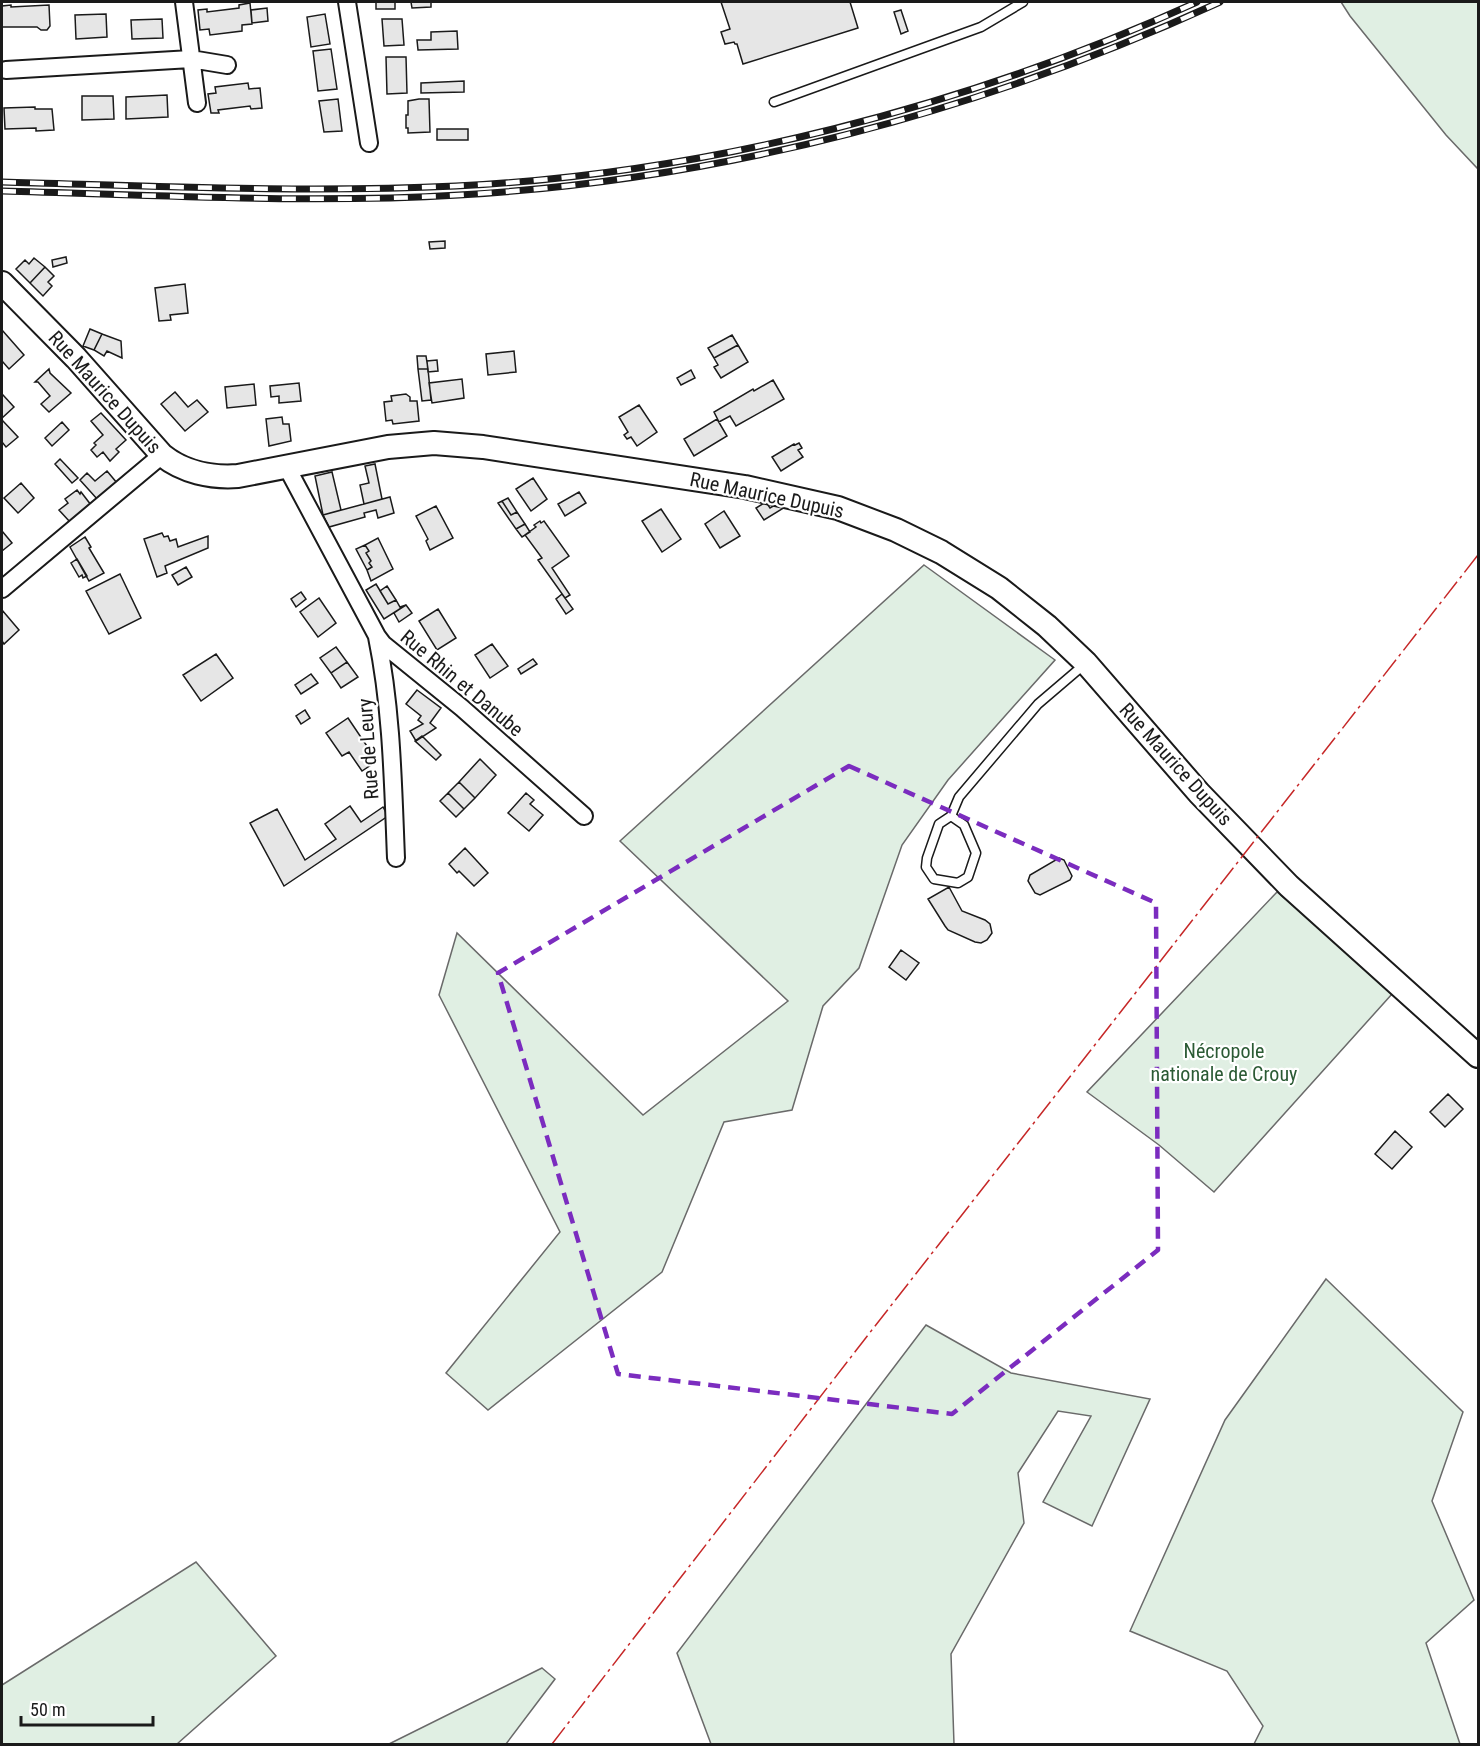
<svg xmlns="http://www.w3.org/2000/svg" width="1480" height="1746" font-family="'Roboto Condensed',sans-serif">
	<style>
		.green { fill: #e0efe3; stroke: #6a6a6a; stroke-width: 1.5 }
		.building { fill: #e6e6e6; stroke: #1a1a1a; stroke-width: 1.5 }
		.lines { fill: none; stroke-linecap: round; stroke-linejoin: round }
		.service-casing { stroke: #1a1a1a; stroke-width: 11 }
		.minor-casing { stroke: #1a1a1a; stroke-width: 20 }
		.secondary-casing { stroke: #1a1a1a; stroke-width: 26 }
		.service { stroke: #fff; stroke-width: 8 }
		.minor { stroke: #fff; stroke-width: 16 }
		.secondary { stroke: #fff; stroke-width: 22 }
		.rail-casing { stroke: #1a1a1a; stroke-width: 7 }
		.rail { stroke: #fff; stroke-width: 4.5; stroke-dasharray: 14; stroke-linecap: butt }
		.power { stroke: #c62828; stroke-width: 1.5; stroke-dasharray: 21 4.5 3 4.5; stroke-linecap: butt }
		.marked { fill: none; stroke: #7b2cbf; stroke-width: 4.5; stroke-dasharray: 12 8; stroke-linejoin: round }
		.labels { text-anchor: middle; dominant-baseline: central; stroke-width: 4.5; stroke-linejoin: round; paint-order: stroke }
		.street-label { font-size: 20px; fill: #1a1a1a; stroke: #fff }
		.park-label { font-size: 20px; fill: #2b5a34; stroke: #fff }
	</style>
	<rect width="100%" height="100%" fill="#fff"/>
	<!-- green -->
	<path class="green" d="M 1341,2 L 1478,2 L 1478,169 L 1446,135 L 1350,16 Z
		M 924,565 L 1055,660 L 948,780 L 902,845 L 859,968 L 823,1006 L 792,1110 L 724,1122 L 662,1272 L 488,1410 L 446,1373 L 560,1232 L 439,995 L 457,933 L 643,1115 L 788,1001 L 620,841 Z
		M 1277,892 L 1334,939 L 1392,994 L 1214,1192 L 1159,1145 L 1087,1092 Z
		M 1326,1279 L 1463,1412 L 1432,1501 L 1474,1600 L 1426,1643 L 1460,1744 L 1254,1744 L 1263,1726 L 1227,1671 L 1130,1631 L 1225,1420 Z
		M 926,1325 L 1011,1373 L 1150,1399 L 1092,1526 L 1043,1502 L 1091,1416 L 1058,1411 L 1018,1473 L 1024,1523 L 951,1654 L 954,1744 L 711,1744 L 677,1653 Z
		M 196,1562 L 276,1656 L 177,1744 L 2,1744 L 2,1685 Z
		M 542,1668 L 555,1679 L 506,1744 L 389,1744 Z"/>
	<!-- building -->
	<path class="building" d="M 376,2 L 395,2 L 395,9 L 376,9 Z
		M 411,2 L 431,2 L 431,7 L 412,8 Z
		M 721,2 L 850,2 L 858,28 L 743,64 L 737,44 L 735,44 L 734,42 L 725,44 L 721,32 L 730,29 Z
		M 250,3 L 252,24 L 242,25 L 242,31 L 210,35 L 209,29 L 200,30 L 198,10 L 207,9 L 207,12 L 239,8 L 239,5 Z
		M 11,5 L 11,7 L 49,5 L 50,26 L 47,30 L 41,30 L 37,27 L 2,27 L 2,6 Z
		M 267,8 L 268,21 L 252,23 L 251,10 Z
		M 901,10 L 908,31 L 901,34 L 894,12 Z
		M 106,14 L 107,37 L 76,39 L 75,15 Z
		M 325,14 L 330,44 L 311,47 L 307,17 Z
		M 162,19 L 163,38 L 132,39 L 131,20 Z
		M 382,19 L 402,19 L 404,45 L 384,46 Z
		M 457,31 L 458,49 L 418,50 L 417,40 L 431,40 L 431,32 Z
		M 331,49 L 337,89 L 318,91 L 313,51 Z
		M 386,57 L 406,57 L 407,93 L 387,94 Z
		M 464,81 L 464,92 L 421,93 L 421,83 Z
		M 248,83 L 249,89 L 260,88 L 262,108 L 251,109 L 250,106 L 218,110 L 219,113 L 211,113 L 208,94 L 216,93 L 215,87 Z
		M 167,95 L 168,117 L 126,119 L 126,97 Z
		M 82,96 L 113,96 L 114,119 L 82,120 Z
		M 338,99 L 342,131 L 324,132 L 319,101 Z
		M 419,99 L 429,99 L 430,132 L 408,133 L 408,128 L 406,128 L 406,115 L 408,115 L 408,101 Z
		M 35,107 L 35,109 L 52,109 L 54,130 L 36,131 L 36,128 L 5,129 L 4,108 Z
		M 437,129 L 468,129 L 468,140 L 437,140 Z
		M 445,241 L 445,248 L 430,249 L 429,242 Z
		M 66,257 L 67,263 L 53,267 L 52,260 Z
		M 34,258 L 45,267 L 30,283 L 16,269 L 25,260 L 29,264 Z
		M 45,267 L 54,276 L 48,282 L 52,286 L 43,296 L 30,283 Z
		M 185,284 L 188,313 L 170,315 L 171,320 L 159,321 L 155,288 Z
		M 90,329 L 102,334 L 94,350 L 83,346 Z
		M 2,330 L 24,355 L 9,369 L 2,361 Z
		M 102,334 L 121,341 L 122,358 L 107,351 L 104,356 L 94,350 Z
		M 732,335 L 738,345 L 714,358 L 708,348 Z
		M 738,345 L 748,362 L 721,378 L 714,367 L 718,365 L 714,358 Z
		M 514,351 L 516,372 L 488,375 L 486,354 Z
		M 417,356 L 426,356 L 428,369 L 418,369 Z
		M 437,360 L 438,371 L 428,372 L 427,361 Z
		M 49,369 L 50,373 L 71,393 L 49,412 L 41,404 L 50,396 L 38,382 L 35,382 Z
		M 418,369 L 428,369 L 431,400 L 422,401 Z
		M 691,370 L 695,378 L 681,385 L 677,378 Z
		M 462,379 L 464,398 L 432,403 L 429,383 Z
		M 773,380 L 784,399 L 736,426 L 730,416 L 719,422 L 714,412 L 753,389 L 754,391 Z
		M 299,383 L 301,401 L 279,403 L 279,396 L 271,397 L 270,386 Z
		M 254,384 L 256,405 L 227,408 L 225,387 Z
		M 175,392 L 188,407 L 197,400 L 208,412 L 185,431 L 161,404 Z
		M 406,394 L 410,397 L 410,401 L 417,401 L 419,421 L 393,424 L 392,420 L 386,421 L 384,402 L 392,401 L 391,396 Z
		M 3,395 L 14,407 L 2,418 L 2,396 Z
		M 639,405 L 657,432 L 637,446 L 631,437 L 627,439 L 624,435 L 628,432 L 619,417 Z
		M 101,413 L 126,440 L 116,449 L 119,452 L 110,461 L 103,452 L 97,457 L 91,450 L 96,445 L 94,443 L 103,435 L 91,421 Z
		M 282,417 L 283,424 L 289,424 L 291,441 L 269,446 L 266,419 Z
		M 717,419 L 727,436 L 694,456 L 684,439 Z
		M 2,420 L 18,437 L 6,447 L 2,442 Z
		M 62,422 L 69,430 L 52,446 L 45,438 Z
		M 799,443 L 802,448 L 798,450 L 803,457 L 781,471 L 772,457 L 794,444 L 795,445 Z
		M 60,459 L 78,478 L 72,483 L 55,464 Z
		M 375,464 L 382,499 L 364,504 L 360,485 L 369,483 L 365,466 Z
		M 107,471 L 117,483 L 98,500 L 80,480 L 87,473 L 95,481 Z
		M 332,472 L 341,510 L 323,515 L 315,476 Z
		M 533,478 L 547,499 L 531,511 L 516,489 Z
		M 21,483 L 34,498 L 18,513 L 4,498 Z
		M 77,490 L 80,494 L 81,492 L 91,505 L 70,522 L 59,510 L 68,503 L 65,499 Z
		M 579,492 L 586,503 L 565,516 L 558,504 Z
		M 390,497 L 394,513 L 378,518 L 376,510 L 364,513 L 365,517 L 329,527 L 323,515 Z
		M 508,498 L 517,512 L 511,515 L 502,501 Z
		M 502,501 L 511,515 L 517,512 L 525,524 L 516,529 L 498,503 Z
		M 766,502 L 770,508 L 780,502 L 790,504 L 764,520 L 756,508 Z
		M 436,506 L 453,538 L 430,550 L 426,541 L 428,539 L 416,516 Z
		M 661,509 L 681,539 L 662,552 L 642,521 Z
		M 724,511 L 740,536 L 720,548 L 705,524 Z
		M 540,521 L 541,523 L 544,521 L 569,556 L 552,568 L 570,595 L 565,598 L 538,560 L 542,558 L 525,535 L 536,527 L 534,525 Z
		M 525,524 L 530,532 L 522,537 L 516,529 Z
		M 2,531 L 12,543 L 2,551 Z
		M 162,533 L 164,537 L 168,536 L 170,541 L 176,539 L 178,547 L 208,536 L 208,548 L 165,566 L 167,573 L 157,577 L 144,539 Z
		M 85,537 L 91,547 L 89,548 L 104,573 L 89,581 L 70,547 Z
		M 378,538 L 393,569 L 371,581 L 367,570 L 372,567 L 369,563 L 371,561 L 366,553 L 369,551 L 365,545 Z
		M 365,545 L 369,551 L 366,553 L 371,561 L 369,563 L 372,567 L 367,570 L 356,549 Z
		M 77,559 L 87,576 L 83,578 L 82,575 L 79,577 L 71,563 Z
		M 186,567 L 192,577 L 178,585 L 172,575 Z
		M 120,574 L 141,618 L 109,634 L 86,591 Z
		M 376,584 L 388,604 L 396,600 L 400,607 L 406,605 L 384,619 L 366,590 Z
		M 387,586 L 396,600 L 388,604 L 380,591 Z
		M 301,592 L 306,599 L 296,607 L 291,599 Z
		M 562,594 L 573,609 L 566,614 L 556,599 Z
		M 319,598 L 336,623 L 318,637 L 300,612 Z
		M 406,605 L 412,613 L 399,622 L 394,613 Z
		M 438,609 L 456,638 L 437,650 L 419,621 Z
		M 2,610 L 19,630 L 4,644 L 2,641 Z
		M 492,644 L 508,666 L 490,678 L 475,655 Z
		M 336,647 L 347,662 L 331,673 L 320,658 Z
		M 216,654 L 233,678 L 201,701 L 183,675 Z
		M 533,659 L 537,664 L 521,674 L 518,669 Z
		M 347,662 L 358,677 L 341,688 L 331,673 Z
		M 311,674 L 318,683 L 301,694 L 295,685 Z
		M 417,690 L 441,708 L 430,723 L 436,728 L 416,741 L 410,731 L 423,724 L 418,720 L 421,716 L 406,704 Z
		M 305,710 L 310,718 L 301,724 L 296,716 Z
		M 348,718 L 377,761 L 362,771 L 349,752 L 342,756 L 326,733 Z
		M 422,736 L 441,755 L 436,760 L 415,741 Z
		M 480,759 L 496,775 L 475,798 L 459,782 Z
		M 459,782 L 475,798 L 464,809 L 448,793 Z
		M 448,793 L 464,809 L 456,817 L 440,801 Z
		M 526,793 L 534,800 L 530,804 L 543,815 L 529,831 L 508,813 Z
		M 350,806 L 361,822 L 383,807 L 388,816 L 284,886 L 250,823 L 277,809 L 305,860 L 336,839 L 325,824 Z
		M 465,848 L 488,873 L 474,886 L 459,871 L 457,873 L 449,864 Z
		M 1059,858 L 1064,860 L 1072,876 L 1070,880 L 1040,895 L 1035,893 L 1028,881 L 1030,875 Z
		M 949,887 L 962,911 L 985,920 L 990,924 L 992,933 L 987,940 L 981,943 L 975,942 L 948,930 L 945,926 L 928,899 Z
		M 901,950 L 919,963 L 906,980 L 889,967 Z
		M 1448,1094 L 1463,1109 L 1445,1127 L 1430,1112 Z
		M 1395,1131 L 1412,1147 L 1392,1169 L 1375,1154 Z"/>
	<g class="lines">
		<!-- service casing -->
		<g class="service-casing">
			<path id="service" d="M 774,102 L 981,27 L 1023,2
				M 951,816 L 959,797 L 1038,704 L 1086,663
				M 951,816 L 964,825 L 976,853 L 968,877 L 958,883 L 934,879 L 926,867 L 927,858 L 939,824 Z"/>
		</g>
		<!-- minor casing -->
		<g class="minor-casing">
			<path id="minor" d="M 184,2 L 197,103
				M 347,2 L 369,143
				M 6,70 L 191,59 L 227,65
				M 287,467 L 291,475 L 377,636 L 383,644 L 462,708 L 584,816
				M 2,589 L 162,455
				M 377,637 C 392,710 393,785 396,858"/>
		</g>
		<!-- secondary casing -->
		<g class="secondary-casing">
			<path id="secondary" d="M 2,283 L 76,358 L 162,455 C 183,472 211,478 238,476 L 388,447 L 434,443 L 483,447 L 745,487 L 838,508 L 896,530 L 941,552 L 999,588 L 1047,626 L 1086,663 L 1199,793 L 1289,886 L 1478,1056"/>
		</g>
		<!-- service -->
		<use href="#service" class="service"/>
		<!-- minor -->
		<use href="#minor" class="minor"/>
		<!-- secondary -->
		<use href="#secondary" class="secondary"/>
		<!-- rail casing -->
		<g class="rail-casing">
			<path id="rail" d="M 2,182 C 153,186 304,193 456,186 C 707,174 969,106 1197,2
				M 2,191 C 154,195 307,204 459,195 C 722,180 980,112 1220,2"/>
		</g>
		<!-- rail -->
		<use href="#rail" class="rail"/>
		<!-- power -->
		<path class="power" d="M 552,1744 L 868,1335 L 1478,555"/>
	</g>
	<!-- marked area -->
	<path class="marked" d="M 849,766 L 1156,903 L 1158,1250 L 952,1414 L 618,1374 L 498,973 Z"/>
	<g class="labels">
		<!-- street labels -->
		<g class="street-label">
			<text transform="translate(105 392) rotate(48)">Rue Maurice Dupuis</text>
			<text transform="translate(767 495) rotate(12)">Rue Maurice Dupuis</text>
			<text transform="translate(462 683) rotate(40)">Rue Rhin et Danube</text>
			<text transform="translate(368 749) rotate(-94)">Rue de Leury</text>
			<text transform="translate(1176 764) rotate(48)">Rue Maurice Dupuis</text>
		</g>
		<!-- park labels -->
		<g class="park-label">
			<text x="1224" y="1051">Nécropole<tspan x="1224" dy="23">nationale de Crouy</tspan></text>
		</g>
	</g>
	<!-- border -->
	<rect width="1480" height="1746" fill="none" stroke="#1a1a1a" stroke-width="6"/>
	<!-- scale -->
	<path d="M21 1716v9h132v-9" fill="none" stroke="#1a1a1a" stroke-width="3"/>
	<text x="30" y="1716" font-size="18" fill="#1a1a1a" stroke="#ffffff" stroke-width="4.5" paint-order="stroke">50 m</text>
</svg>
